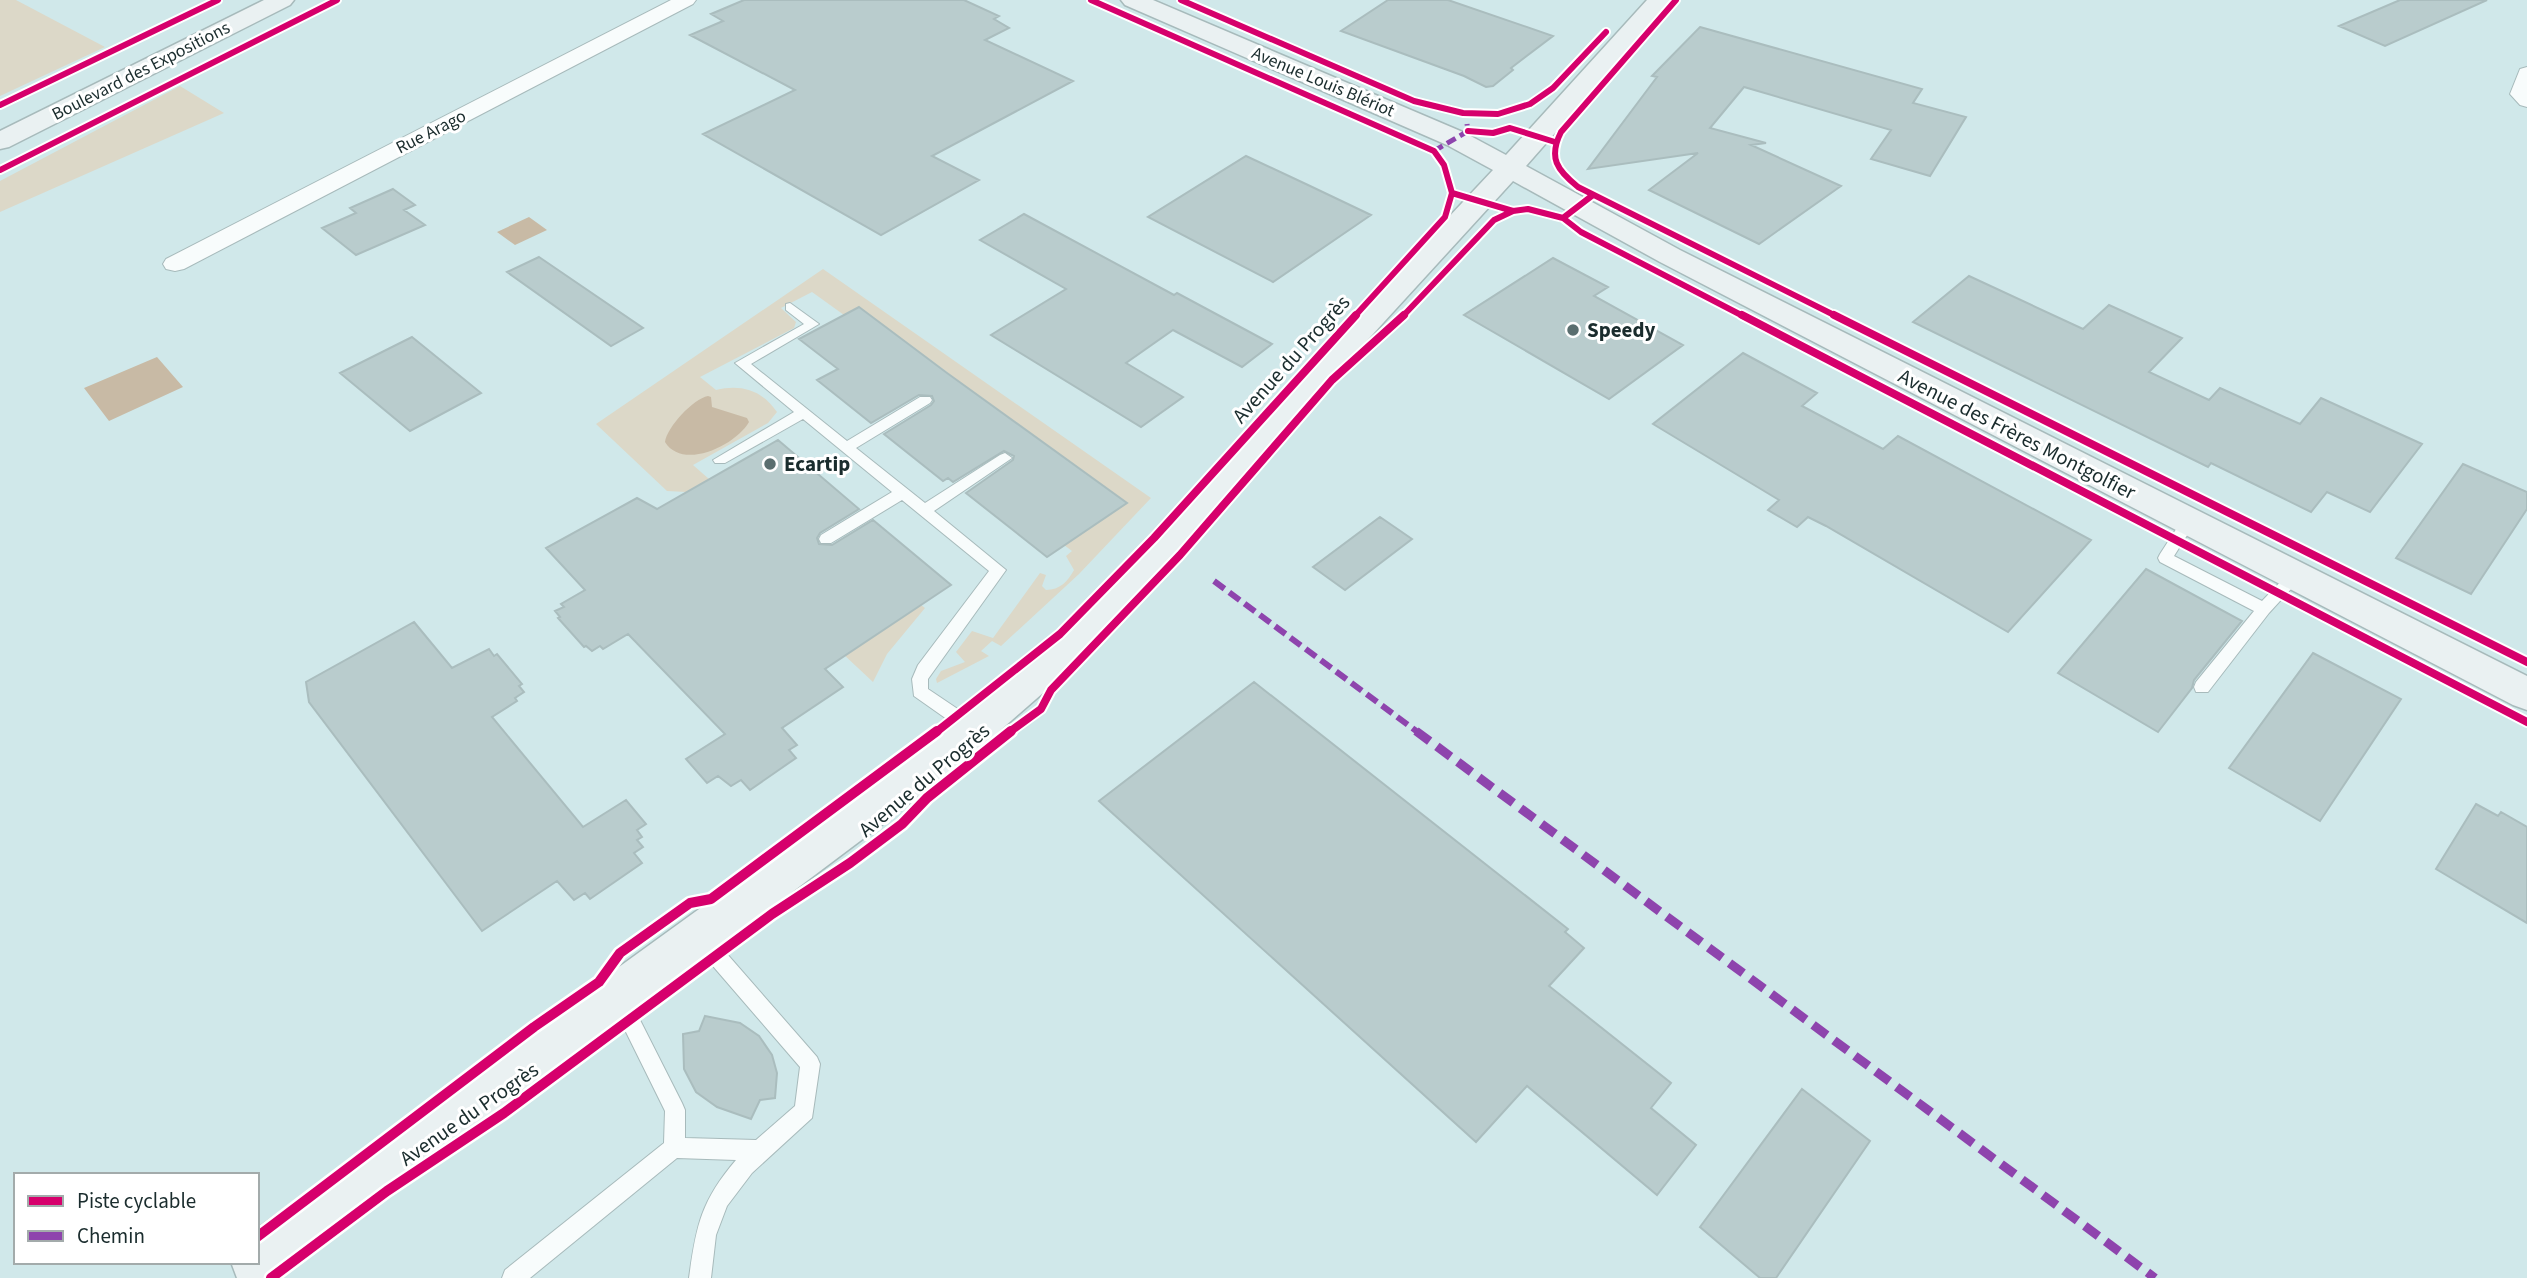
<svg xmlns="http://www.w3.org/2000/svg" width="2527" height="1278" font-family="'Source Sans 3',sans-serif">
	<style>
		.green { fill: #dcd8c8 }
		.water { fill: #c8baa5 }
		.building { fill: #b9cccd; stroke: #aabdbe; stroke-width: 2 }
		.lines { fill: none; stroke-linecap: round; stroke-linejoin: round }
		.lane-casing { stroke: #a7babb; stroke-width: 2 }
		.street-casing { stroke: #a7babb; stroke-width: 2 }
		.secondary-casing { stroke: #a7babb; stroke-width: 3 }
		.lane { fill: #f8fcfc; fill-rule: evenodd }
		.street { fill: #f8fcfc; fill-rule: evenodd }
		.secondary { fill: #eaf1f2; fill-rule: evenodd }
		.quiet-far2 { stroke: #8e44ad; stroke-width: 5; stroke-dasharray: 10 5; stroke-linecap: butt }
		.quiet-far1 { stroke: #8e44ad; stroke-width: 6; stroke-dasharray: 13 6; stroke-linecap: butt }
		.quiet { stroke: #8e44ad; stroke-width: 9; stroke-dasharray: 17 9; stroke-linecap: butt }
		.cycleway-far2-casing { stroke: #fff; stroke-width: 10 }
		.cycleway-far1-casing { stroke: #fff; stroke-width: 12 }
		.cycleway-casing { stroke: #fff; stroke-width: 15 }
		.cycleway-far2 { stroke: #d6006c; stroke-width: 6 }
		.cycleway-far1 { stroke: #d6006c; stroke-width: 8 }
		.cycleway { stroke: #d6006c; stroke-width: 10 }
		.poi-dot { fill: #5a6e6f; stroke: #fff; stroke-width: 2.5 }
		.labels { text-anchor: middle; dominant-baseline: central; stroke-width: 6; stroke-linejoin: round; paint-order: stroke }
		.far-street-label { font-size: 18px; fill: #1a2c2d; stroke: #fff }
		.poi-label { font-size: 21px; font-weight: bold; fill: #1a2c2d; stroke: #fff; text-anchor: start }
		.street-label { font-size: 21px; fill: #1a2c2d; stroke: #fff }
	</style>
	<rect width="100%" height="100%" fill="#d0e8ea"/>
	<!-- green -->
	<path class="green" d="M 0,0 L 16,0 L 105,47 L 0,96 Z
		M 180,86 L 224,113 L 0,212 L 0,181 Z
		M 823,269 L 1151,498 L 1079,574 L 1001,646 L 992,641 L 981,651 L 989,656 L 937,683 L 936,679 L 941,671 L 965,662 L 956,652 L 972,631 L 993,638 L 1040,573 L 1046,575 L 1042,586 L 1046,590 C 1060,590 1068,581 1074,570 L 1066,556 L 1072,551 L 1064,545 L 1126,503 L 1054,450 L 1040,458 L 1012,438 L 1025,429 L 972,391 L 959,398 L 934,380 L 947,372 L 859,308 L 844,315 L 812,292 L 781,308 L 796,322 L 794,328 L 700,377 L 716,390 C 741,384 762,390 777,412 L 768,423 L 693,465 L 709,479 L 686,492 L 667,491 L 596,424 Z
		M 749,566 L 862,644 L 921,605 L 925,608 L 887,654 L 873,682 Z"/>
	<!-- water -->
	<path class="water" d="M 529,217 L 547,230 L 515,245 L 497,232 Z
		M 157,357 L 183,387 L 109,421 L 84,388 Z
		M 708,396 L 711,397 L 712,407 L 747,418 L 749,422 C 736,445 683,471 665,442 C 667,427 693,399 708,396 Z"/>
	<!-- building -->
	<path class="building" d="M 744,0 L 964,0 L 999,16 L 994,19 L 1009,28 L 985,40 L 1073,81 L 932,156 L 979,180 L 881,235 L 703,134 L 795,90 L 690,35 L 723,21 L 711,14 Z
		M 1388,0 L 1448,0 L 1553,36 L 1511,68 L 1513,70 L 1493,86 L 1486,87 L 1464,76 L 1341,31 Z
		M 2400,0 L 2487,0 L 2385,46 L 2339,26 Z
		M 1700,27 L 1922,89 L 1913,103 L 1966,117 L 1930,176 L 1871,159 L 1891,130 L 1744,87 L 1710,128 L 1766,143 L 1751,145 L 1841,186 L 1759,244 L 1649,190 L 1698,153 L 1588,169 L 1657,77 L 1652,76 Z
		M 1246,156 L 1308,185 L 1371,215 L 1273,282 L 1148,217 Z
		M 393,189 L 415,205 L 404,210 L 425,225 L 356,255 L 322,228 L 356,213 L 350,208 Z
		M 1024,214 L 1174,295 L 1177,293 L 1272,344 L 1242,367 L 1173,330 L 1126,363 L 1183,397 L 1141,427 L 991,335 L 1066,289 L 980,240 Z
		M 539,257 L 643,328 L 611,346 L 507,272 Z
		M 1553,258 L 1608,287 L 1594,296 L 1683,345 L 1609,399 L 1464,315 Z
		M 1969,276 L 2083,329 L 2109,305 L 2182,338 L 2149,372 L 2209,400 L 2220,388 L 2300,424 L 2321,398 L 2422,444 L 2370,512 L 2327,492 L 2311,512 L 2211,463 L 2208,467 L 1913,322 Z
		M 859,307 L 947,373 L 1127,503 L 1047,557 L 966,493 L 1013,460 L 1014,456 L 1004,451 L 953,482 L 948,478 L 943,481 L 884,434 L 931,405 L 934,401 L 932,396 L 919,395 L 871,423 L 817,380 L 838,369 L 799,339 Z
		M 412,337 L 481,393 L 410,431 L 340,373 Z
		M 1743,353 L 1817,393 L 1802,406 L 1883,449 L 1898,436 L 2091,540 L 2008,632 L 1826,526 L 1808,517 L 1797,527 L 1768,510 L 1779,500 L 1653,424 Z
		M 778,440 L 859,509 L 820,533 L 817,538 L 819,544 L 832,545 L 873,520 L 951,585 L 825,669 L 843,687 L 782,728 L 797,745 L 789,750 L 796,758 L 750,790 L 741,780 L 731,786 L 718,776 L 707,783 L 686,759 L 725,734 L 628,634 L 603,649 L 600,646 L 592,651 L 586,646 L 584,647 L 558,618 L 560,617 L 555,611 L 564,607 L 561,604 L 585,590 L 546,548 L 637,498 L 657,509 Z
		M 2463,464 L 2527,492 L 2527,509 L 2471,594 L 2396,558 Z
		M 1380,517 L 1412,539 L 1345,590 L 1313,567 Z
		M 2146,569 L 2242,621 L 2194,680 L 2192,688 L 2158,732 L 2058,673 Z
		M 414,622 L 452,668 L 489,649 L 494,656 L 497,654 L 522,684 L 519,686 L 524,692 L 515,698 L 517,701 L 492,717 L 583,827 L 626,800 L 646,824 L 637,830 L 642,837 L 637,840 L 643,847 L 634,853 L 642,863 L 590,899 L 585,893 L 574,900 L 557,881 L 482,931 L 309,702 L 306,682 Z
		M 2313,653 L 2401,699 L 2320,821 L 2229,768 Z
		M 1254,682 L 1568,929 L 1565,932 L 1584,948 L 1549,986 L 1671,1083 L 1651,1108 L 1696,1145 L 1657,1195 L 1527,1086 L 1476,1142 L 1099,801 Z
		M 2476,804 L 2498,816 L 2501,812 L 2527,827 L 2527,923 L 2436,869 Z
		M 705,1016 L 740,1023 L 759,1036 L 772,1055 L 777,1073 L 775,1098 L 760,1100 L 751,1119 L 717,1107 L 696,1092 L 684,1069 L 683,1034 L 699,1031 Z
		M 1802,1089 L 1870,1141 L 1776,1278 L 1760,1278 L 1700,1227 Z"/>
	<g class="lines">
		<!-- lane casing -->
		<g class="lane-casing">
			<path id="lane" d="M 790,303 L 819,324 L 751,364 L 847,441 L 920,397 L 930,397 L 932,400 L 930,403 L 856,448 L 925,503 L 1000,455 L 1005,453 L 1012,458 L 934,511 L 1006,570 L 928,679 L 928,689 L 980,724 L 982,729 L 980,734 L 968,734 L 914,696 L 912,679 L 918,665 L 989,571 L 902,500 L 831,543 L 821,543 L 819,539 L 821,535 L 892,492 L 803,419 L 725,463 L 715,463 L 713,460 L 794,412 L 735,363 L 804,324 L 786,310 L 786,304 Z
				M 2189,516 L 2196,521 L 2174,556 L 2262,601 L 2290,572 L 2300,572 L 2303,576 L 2269,613 L 2208,692 L 2196,692 L 2194,687 L 2196,682 L 2254,611 L 2160,562 L 2158,558 L 2160,554 L 2184,517 Z
				M 700,929 L 707,931 L 817,1057 L 820,1064 L 812,1118 L 752,1173 L 727,1206 L 716,1235 L 711,1278 L 689,1278 C 696,1226 701,1201 736,1160 L 677,1158 L 530,1278 L 502,1278 L 505,1270 L 664,1143 L 665,1111 L 623,1026 L 603,1000 L 606,994 L 613,991 L 620,994 L 637,1014 L 682,1103 L 685,1110 L 685,1138 L 756,1140 L 795,1106 L 800,1067 L 693,943 L 691,937 L 693,931 Z"/>
		</g>
		<!-- street casing -->
		<g class="street-casing">
			<path id="street" d="M 671,0 L 696,0 L 693,4 L 184,269 L 175,271 L 166,269 L 163,264 L 166,259 Z
				M 2527,67 L 2527,107 L 2520,105 L 2510,94 L 2520,69 Z"/>
		</g>
		<!-- secondary casing -->
		<g class="secondary-casing">
			<path id="secondary" d="M 264,0 L 294,0 L 290,5 L 9,147 L 0,149 L 0,131 Z
				M 1121,0 L 1153,0 L 1465,133 L 1506,155 L 1647,0 L 1672,0 L 1526,166 L 1680,250 L 2527,676 L 2527,710 L 2513,705 L 1660,262 L 1513,181 L 1330,381 L 1180,555 L 1075,665 L 988,741 L 888,820 L 279,1278 L 237,1278 L 231,1262 L 257,1262 L 257,1229 L 858,794 L 960,717 L 1047,643 L 1154,537 L 1308,367 L 1493,170 L 1447,145 L 1125,5 Z"/>
		</g>
		<!-- lane -->
		<use href="#lane" class="lane"/>
		<!-- street -->
		<use href="#street" class="street"/>
		<!-- secondary -->
		<use href="#secondary" class="secondary"/>
		<!-- quiet-far2 -->
		<path class="quiet-far2" d="M 1434,151 L 1468,131 L 1467,124"/>
		<!-- quiet-far1 -->
		<path class="quiet-far1" d="M 1214,581 L 1419,733"/>
		<!-- quiet -->
		<path class="quiet" d="M 1416,731 L 2155,1278"/>
		<!-- cycleway-far2 casing -->
		<g class="cycleway-far2-casing">
			<path id="cycleway-far2" d="M 1091,0 L 1434,151 L 1444,165 L 1452,193 L 1513,211 L 1528,209 L 1563,218
				M 1181,0 L 1414,101 L 1463,113 L 1498,114 L 1530,104 L 1553,88 L 1606,32
				M 1676,0 L 1561,132 C 1548,158 1557,170 1578,187 L 1838,317
				M 0,105 L 218,0
				M 1468,131 L 1493,133 L 1510,128 L 1555,142
				M 0,170 L 337,0
				M 1593,195 L 1563,218 L 1581,232 L 1745,317
				M 1354,317 L 1445,217 L 1452,193
				M 1402,317 L 1494,220 L 1513,211"/>
		</g>
		<!-- cycleway-far1 casing -->
		<g class="cycleway-far1-casing">
			<path id="cycleway-far1" d="M 1742,315 L 2527,722
				M 1834,315 L 2527,662
				M 935,733 L 1060,634 L 1154,538 L 1356,315
				M 1008,733 L 1041,709 L 1051,690 L 1180,555 L 1332,380 L 1404,315"/>
		</g>
		<!-- cycleway casing -->
		<g class="cycleway-casing">
			<path id="cycleway" d="M 257,1237 L 534,1027 L 599,982 L 620,953 L 690,903 L 711,899 L 937,731
				M 271,1278 L 387,1191 L 504,1113 L 772,914 L 850,863 L 902,824 L 927,798 L 1011,731"/>
		</g>
		<!-- cycleway-far2 -->
		<use href="#cycleway-far2" class="cycleway-far2"/>
		<!-- cycleway-far1 -->
		<use href="#cycleway-far1" class="cycleway-far1"/>
		<!-- cycleway -->
		<use href="#cycleway" class="cycleway"/>
	</g>
	<!-- markers -->
	<g class="poi-dot">
		<circle cx="1573" cy="330" r="7"/>
		<circle cx="770" cy="464" r="7"/>
	</g>
	<g class="labels">
		<!-- far-street labels -->
		<g class="far-street-label">
			<text transform="translate(141 71) rotate(-27)">Boulevard des Expositions</text>
			<text transform="translate(1323 82) rotate(23)">Avenue Louis Blériot</text>
			<text transform="translate(431 132) rotate(-27)">Rue Arago</text>
		</g>
		<!-- poi labels -->
		<g class="poi-label">
			<text x="1587" y="330">Speedy</text>
			<text x="784" y="464">Ecartip</text>
		</g>
		<!-- street labels -->
		<g class="street-label">
			<text transform="translate(1291 359) rotate(-48)">Avenue du Progrès</text>
			<text transform="translate(2017 434) rotate(27)">Avenue des Frères Montgolfier</text>
			<text transform="translate(924 780) rotate(-40)">Avenue du Progrès</text>
			<text transform="translate(469 1114) rotate(-35)">Avenue du Progrès</text>
		</g>
	</g>
	<!-- legend -->
	<rect x="14" y="1173" width="245" height="91" fill="#ffffff" stroke="#a3abab" stroke-width="2"/>
	<rect x="28" y="1196" width="35" height="10" fill="#d6006c" stroke="#a3abab" stroke-width="2"/>
	<text x="77" y="1208" font-size="21" fill="#1a2c2d">Piste cyclable</text>
	<rect x="28" y="1231" width="35" height="10" fill="#8e44ad" stroke="#a3abab" stroke-width="2"/>
	<text x="77" y="1243" font-size="21" fill="#1a2c2d">Chemin</text>
</svg>
